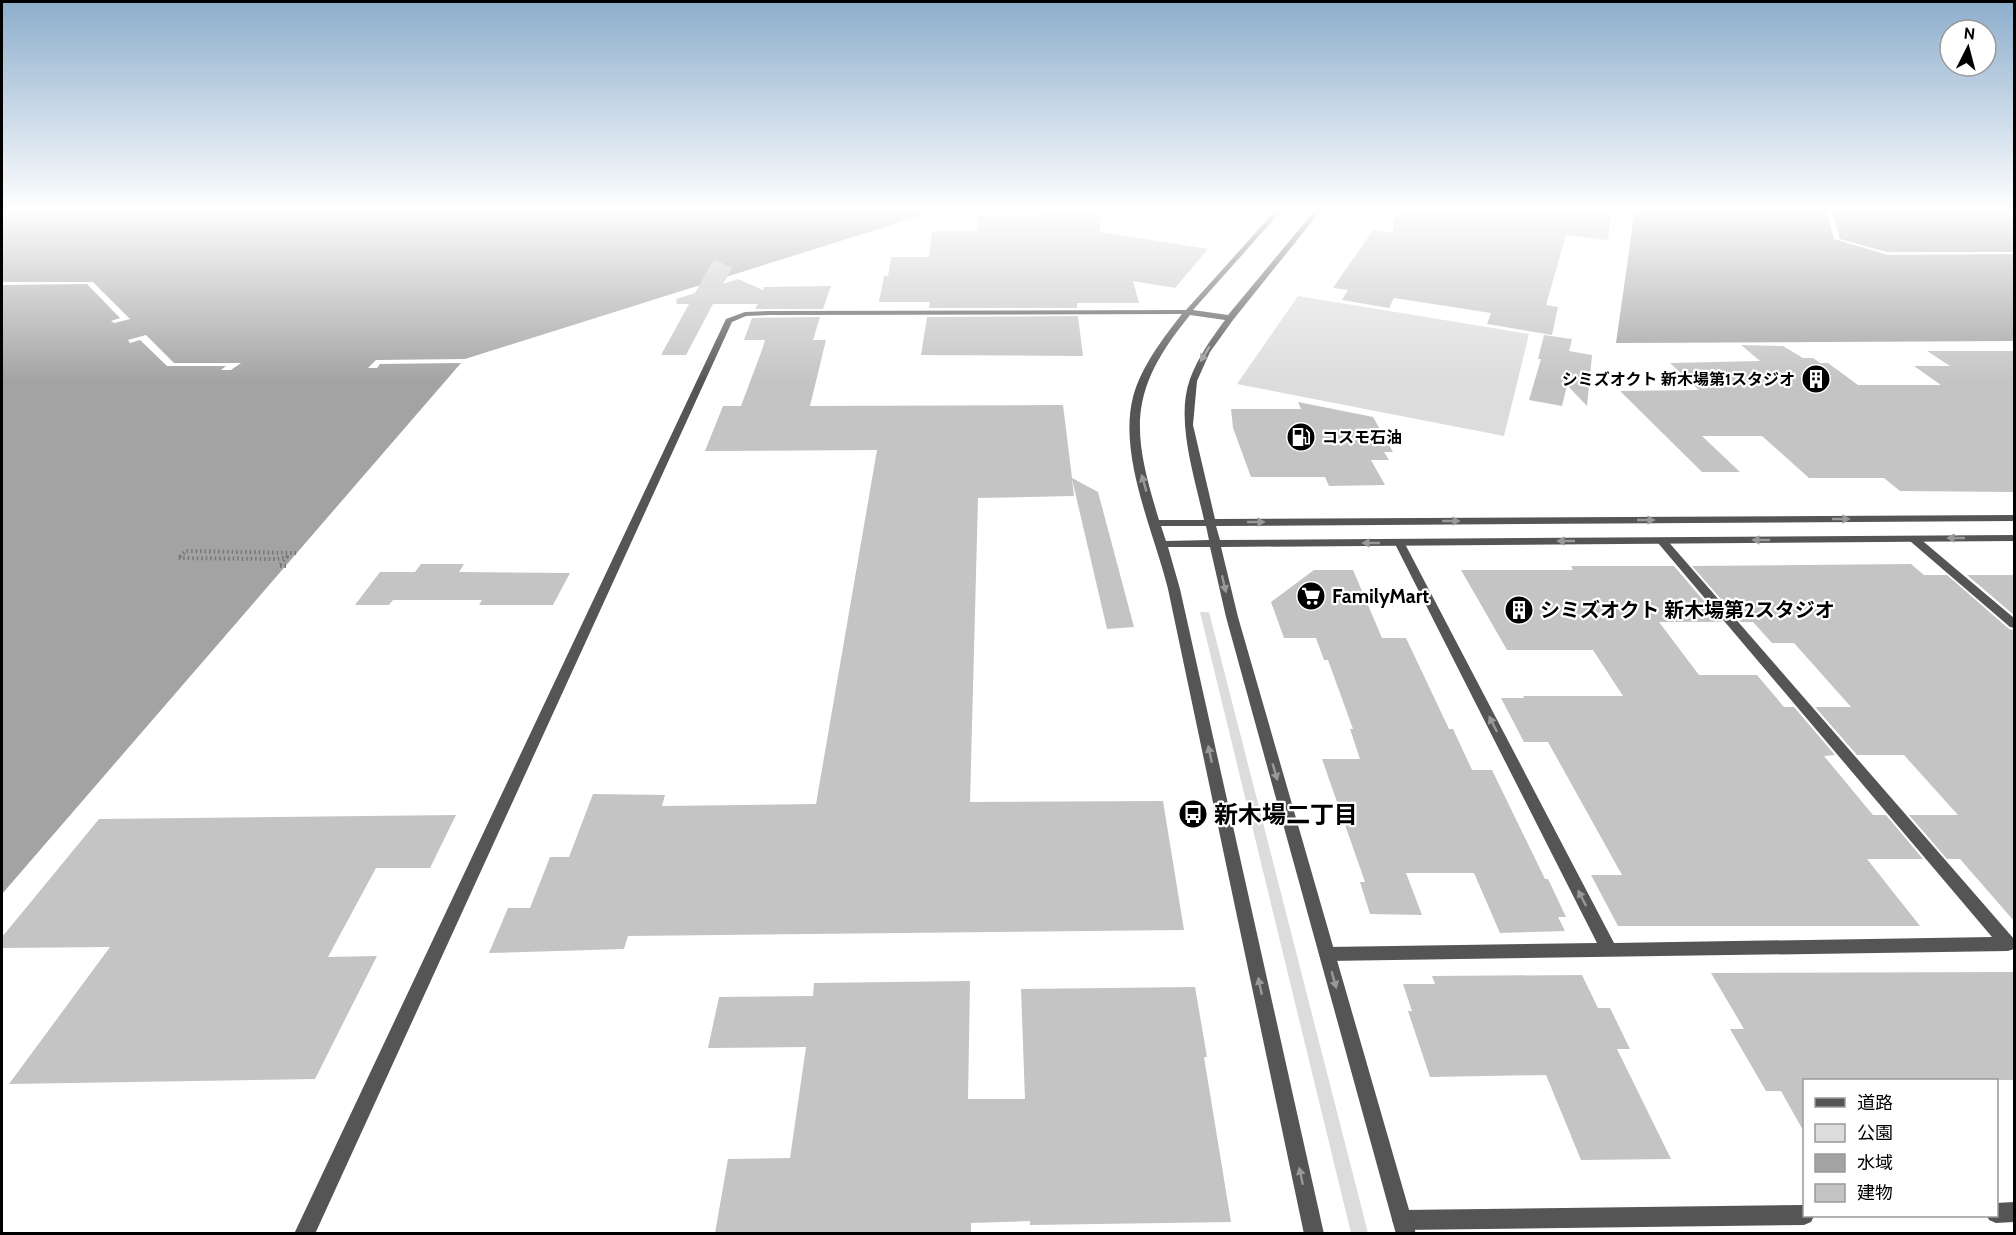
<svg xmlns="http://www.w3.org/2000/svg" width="2016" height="1235" font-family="Cabin,'Noto Sans JP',sans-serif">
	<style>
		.green { fill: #dcdcdc }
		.water { fill: #a3a3a3 }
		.pier { fill: #fff }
		.building { fill: #c4c4c4 }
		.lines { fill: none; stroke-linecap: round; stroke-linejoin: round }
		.path { stroke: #777; stroke-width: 4; stroke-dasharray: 1.5 3; stroke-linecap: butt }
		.minor { fill: #555; fill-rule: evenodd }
		.tertiary { fill: #555; fill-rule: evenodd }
		.oneway { fill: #999 }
		.labels { text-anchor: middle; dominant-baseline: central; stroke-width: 4.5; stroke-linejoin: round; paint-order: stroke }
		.far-poi-label { font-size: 16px; font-weight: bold; fill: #000; stroke: #fff; text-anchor: end }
		.poi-label { font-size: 20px; font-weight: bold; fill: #000; stroke: #fff; text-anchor: start }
		.near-poi-label { font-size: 24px; font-weight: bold; fill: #000; stroke: #fff; text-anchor: start }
	</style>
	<rect width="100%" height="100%" fill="#fff"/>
	<!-- green -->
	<path class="green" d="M 1298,296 L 1529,334 L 1504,436 L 1237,384 Z
		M 1200,612 L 1209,612 L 1368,1233 L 1351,1233 Z"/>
	<!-- water -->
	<path class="water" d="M 2,209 L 942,209 L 465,359 L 376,360 L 368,368 L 377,368 L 380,364 L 461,363 L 2,894 Z
		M 1635,209 L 2014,209 L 2014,341 L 1616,343 Z"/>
	<!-- pier -->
	<path class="pier" d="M 1826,209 L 1832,209 L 1840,239 L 1887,252 L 2014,252 L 2014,254 L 1888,255 L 1834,239 Z
		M 2,282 L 93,282 L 130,319 L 114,323 L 111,321 L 120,318 L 87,284 L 2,285 Z
		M 146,335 L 174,363 L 241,363 L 231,370 L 221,370 L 226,366 L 167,366 L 140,340 L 130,343 L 128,340 Z"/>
	<!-- building -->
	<path class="building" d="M 1037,209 L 1101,209 L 1100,232 L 1208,249 L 1175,288 L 1133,281 L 1139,303 L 1077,303 L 1077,308 L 929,308 L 930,302 L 879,302 L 884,276 L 888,276 L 891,257 L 929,257 L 932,231 L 978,231 L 978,215 L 1038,215 Z
		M 1394,209 L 1612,209 L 1608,240 L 1566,235 L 1546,305 L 1558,307 L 1552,335 L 1487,324 L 1491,313 L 1394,298 L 1389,308 L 1342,300 L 1348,290 L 1333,288 L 1373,230 L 1393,233 Z
		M 714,259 L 732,268 L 723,284 L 738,279 L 763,290 L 764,287 L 831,286 L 823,309 L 755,309 L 758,304 L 713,304 L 686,355 L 661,355 L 689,304 L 677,304 L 676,299 L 695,293 Z
		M 1078,316 L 1083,356 L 921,355 L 927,317 Z
		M 820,317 L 813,340 L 826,340 L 810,406 L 1063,405 L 1072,478 L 1098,492 L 1134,627 L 1107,629 L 1072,479 L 1074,496 L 978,498 L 970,802 L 1163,801 L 1184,930 L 628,936 L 624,949 L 489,953 L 508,908 L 530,908 L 550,857 L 569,857 L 593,794 L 665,795 L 662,806 L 816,804 L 877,450 L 705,451 L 723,406 L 741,406 L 763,347 L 765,340 L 744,340 L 752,318 Z
		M 1544,335 L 1572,339 L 1569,351 L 1592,355 L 1587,406 L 1567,385 L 1562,406 L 1529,400 L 1541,359 L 1538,359 Z
		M 1741,345 L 1783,346 L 1803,358 L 1813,358 L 1820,363 L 1828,363 L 1858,385 L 1941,385 L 1914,366 L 1950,366 L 1927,351 L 2014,351 L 2014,492 L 1900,491 L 1884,478 L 1809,478 L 1762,436 L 1702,436 L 1740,472 L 1702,472 L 1620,391 L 1699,390 L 1670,363 L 1760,361 Z
		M 1298,402 L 1373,417 L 1393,452 L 1384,452 L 1389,460 L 1371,460 L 1385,485 L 1329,486 L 1325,477 L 1251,477 L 1233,428 L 1231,409 L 1301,409 Z
		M 421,564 L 464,564 L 459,572 L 570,573 L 553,605 L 479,605 L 482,600 L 393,600 L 389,605 L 355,605 L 380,572 L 415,572 Z
		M 1911,564 L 1924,575 L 1947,575 L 2009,629 L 2014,630 L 2014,921 L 1960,859 L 1947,859 L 1909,815 L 1958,815 L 1904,755 L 1857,755 L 1815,707 L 1851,707 L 1794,643 L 1772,643 L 1753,622 L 1741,622 L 1692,566 Z
		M 1571,566 L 1674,566 L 1722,622 L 1659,622 L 1699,675 L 1757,675 L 1784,707 L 1794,707 L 1835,755 L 1824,756 L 1873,815 L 1886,815 L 1923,859 L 1867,859 L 1920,926 L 1618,926 L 1591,875 L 1622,875 L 1548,742 L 1524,742 L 1501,698 L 1524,698 L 1523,696 L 1623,696 L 1593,650 L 1507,650 L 1461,570 L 1573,570 Z
		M 1314,570 L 1353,570 L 1382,638 L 1406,638 L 1449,729 L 1453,729 L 1472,770 L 1492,770 L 1545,879 L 1548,879 L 1566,917 L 1558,917 L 1565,931 L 1500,933 L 1474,873 L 1406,873 L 1422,915 L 1370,914 L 1360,882 L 1365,882 L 1322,759 L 1360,759 L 1350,729 L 1353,729 L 1328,660 L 1324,660 L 1316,638 L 1284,638 L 1271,602 Z
		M 1967,575 L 2014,575 L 2014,615 Z
		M 456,815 L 430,868 L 376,868 L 328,957 L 377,956 L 315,1079 L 9,1084 L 110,947 L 2,948 L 2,937 L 99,819 Z
		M 2014,972 L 2014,1080 L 1804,1080 L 1804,1132 L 1781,1091 L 1766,1091 L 1730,1029 L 1744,1029 L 1711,973 Z
		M 1582,975 L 1598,1008 L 1610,1008 L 1630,1049 L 1617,1049 L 1671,1159 L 1581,1160 L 1546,1075 L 1430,1077 L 1408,1011 L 1412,1011 L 1403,984 L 1435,984 L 1432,976 Z
		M 970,981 L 968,1099 L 1025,1099 L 1021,989 L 1195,987 L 1207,1057 L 1204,1057 L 1231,1222 L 1030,1225 L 1030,1221 L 971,1223 L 971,1233 L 715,1233 L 728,1159 L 790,1158 L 806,1047 L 708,1048 L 719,997 L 813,996 L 814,983 Z"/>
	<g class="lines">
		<!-- path -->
		<path class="path" d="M 286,566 L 279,566 L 287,557 L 276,559 L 178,558 L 186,551 L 297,553"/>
		<!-- minor -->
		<path class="minor" d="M 1914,536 L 1918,537 L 2014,618 L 2014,628 L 2010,627 L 1910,541 L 1909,539 L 1910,537 Z
			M 1662,538 L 1666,539 L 2014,939 L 2014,949 L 2008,951 L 1327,961 L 1321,959 L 1319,954 L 1321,949 L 1327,947 L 1597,943 L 1394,542 L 1399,539 L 1404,542 L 1614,943 L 1992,937 L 1658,543 L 1657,541 Z
			M 2014,1202 L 2014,1222 L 1996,1223 L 1989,1220 L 1987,1216 L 1996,1216 L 1996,1203 Z
			M 1804,1205 L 1804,1216 L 1814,1216 L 1811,1222 L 1804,1225 L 1402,1230 L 1395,1227 L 1392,1220 L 1395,1213 L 1402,1210 Z"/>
		<!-- tertiary -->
		<path class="tertiary" d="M 1277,209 L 1283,209 L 1193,310 L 1228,315 L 1316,209 L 1322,209 L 1233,320 L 1210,352 L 1197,381 L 1193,425 L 1215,519 L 2014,515 L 2014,521 L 1216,526 L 1220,540 L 2014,535 L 2014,541 L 1221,547 L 1238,617 L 1416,1234 L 1396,1234 L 1226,617 L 1210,547 L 1168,547 L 1180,589 L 1324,1234 L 1304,1234 L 1168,589 C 1154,532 1118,456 1133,397 C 1141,367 1163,338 1182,314 L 770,315 L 746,316 L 732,322 L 315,1234 L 294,1234 L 726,319 L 745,312 L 770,311 L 1186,310 ZM 1190,315 L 1225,320 C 1211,339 1198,357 1190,379 C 1175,420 1195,478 1204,520 L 1159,520 C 1131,429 1128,391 1190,315 ZM 1161,526 L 1206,526 L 1209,540 L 1166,541 Z"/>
	</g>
	<!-- one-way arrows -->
	<defs><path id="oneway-solid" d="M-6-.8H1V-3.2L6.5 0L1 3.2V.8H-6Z" transform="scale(1.5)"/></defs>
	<g class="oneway">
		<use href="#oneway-solid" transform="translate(1205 354) rotate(121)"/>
		<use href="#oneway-solid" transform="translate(1144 483) rotate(-106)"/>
		<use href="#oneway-solid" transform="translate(1841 519)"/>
		<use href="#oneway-solid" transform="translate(1646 520)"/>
		<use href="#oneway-solid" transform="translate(1451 521)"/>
		<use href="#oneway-solid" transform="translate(1256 522)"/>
		<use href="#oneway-solid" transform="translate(1956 538) rotate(180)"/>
		<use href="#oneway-solid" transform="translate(1761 540) rotate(180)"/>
		<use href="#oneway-solid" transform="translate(1566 541) rotate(180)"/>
		<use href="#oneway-solid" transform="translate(1371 543) rotate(180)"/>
		<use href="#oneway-solid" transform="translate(1224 584) rotate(77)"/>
		<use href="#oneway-solid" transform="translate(1493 724) rotate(-117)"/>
		<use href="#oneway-solid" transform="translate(1210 754) rotate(-102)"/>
		<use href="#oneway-solid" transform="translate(1275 772) rotate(74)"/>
		<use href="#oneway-solid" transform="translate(1582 898) rotate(-117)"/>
		<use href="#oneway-solid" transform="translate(1334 980) rotate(74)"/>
		<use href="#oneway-solid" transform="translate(1260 986) rotate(-102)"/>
		<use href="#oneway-solid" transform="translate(1301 1176) rotate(-102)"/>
	</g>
	<!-- sky -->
	<linearGradient id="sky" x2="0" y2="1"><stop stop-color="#8cadcc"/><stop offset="0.55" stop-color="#fff"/><stop offset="1" stop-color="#fff" stop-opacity="0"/></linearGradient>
	<rect width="2016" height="382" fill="url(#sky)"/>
	<!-- icons -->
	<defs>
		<g id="building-disc" transform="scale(1.5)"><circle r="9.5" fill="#000" stroke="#fff"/><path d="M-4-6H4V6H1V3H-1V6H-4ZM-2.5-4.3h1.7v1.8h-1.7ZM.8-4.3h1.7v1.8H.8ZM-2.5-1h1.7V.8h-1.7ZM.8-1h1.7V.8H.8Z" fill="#fff"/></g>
		<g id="fuel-disc" transform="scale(1.5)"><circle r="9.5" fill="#000" stroke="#fff"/><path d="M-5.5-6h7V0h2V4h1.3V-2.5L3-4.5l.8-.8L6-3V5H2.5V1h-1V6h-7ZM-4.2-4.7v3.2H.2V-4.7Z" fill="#fff"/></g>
		<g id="supermarket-disc" transform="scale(1.5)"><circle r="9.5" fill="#000" stroke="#fff"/><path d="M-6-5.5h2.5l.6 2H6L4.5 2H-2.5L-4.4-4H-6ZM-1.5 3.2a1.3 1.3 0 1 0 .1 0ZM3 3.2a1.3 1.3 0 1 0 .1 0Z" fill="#fff"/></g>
		<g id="bus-disc" transform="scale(1.5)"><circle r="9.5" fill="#000" stroke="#fff"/><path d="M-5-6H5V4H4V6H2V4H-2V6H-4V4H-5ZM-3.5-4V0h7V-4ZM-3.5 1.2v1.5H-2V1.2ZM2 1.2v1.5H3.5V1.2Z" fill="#fff"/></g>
	</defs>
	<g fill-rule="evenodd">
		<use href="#building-disc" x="1816" y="379"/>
		<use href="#fuel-disc" x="1301" y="437"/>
		<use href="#supermarket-disc" x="1311" y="596"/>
		<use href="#building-disc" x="1519" y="610"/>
		<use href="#bus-disc" x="1193" y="814"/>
	</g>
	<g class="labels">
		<!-- far-poi labels -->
		<g class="far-poi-label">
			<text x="1795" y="379">シミズオクト 新木場第1スタジオ</text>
			<text x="1322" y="437" text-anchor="start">コスモ石油</text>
		</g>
		<!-- poi labels -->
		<g class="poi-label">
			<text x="1332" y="596">FamilyMart</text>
			<text x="1540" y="610">シミズオクト 新木場第2スタジオ</text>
		</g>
		<!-- near-poi labels -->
		<g class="near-poi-label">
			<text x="1214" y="814">新木場二丁目</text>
		</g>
	</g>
	<!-- border -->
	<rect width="2016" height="1235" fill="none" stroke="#000000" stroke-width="6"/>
	<!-- legend -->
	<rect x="1803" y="1079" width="195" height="138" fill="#ffffff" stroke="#999999" stroke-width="1.5"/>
	<rect x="1815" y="1098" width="30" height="9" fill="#555555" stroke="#999999" stroke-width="1.5"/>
	<text x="1857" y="1109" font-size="18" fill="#000000">道路</text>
	<rect x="1815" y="1124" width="30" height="18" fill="#dcdcdc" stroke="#999999" stroke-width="1.5"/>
	<text x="1857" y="1139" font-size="18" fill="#000000">公園</text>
	<rect x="1815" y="1154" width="30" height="18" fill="#a3a3a3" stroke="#999999" stroke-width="1.5"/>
	<text x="1857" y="1169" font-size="18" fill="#000000">水域</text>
	<rect x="1815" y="1184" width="30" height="18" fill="#c4c4c4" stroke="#999999" stroke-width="1.5"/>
	<text x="1857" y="1199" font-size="18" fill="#000000">建物</text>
	<!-- north arrow -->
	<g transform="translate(1968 48) rotate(6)"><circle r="28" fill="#ffffff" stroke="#999999" stroke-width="1.5"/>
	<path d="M0-4.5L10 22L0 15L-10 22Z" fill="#000000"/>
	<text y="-9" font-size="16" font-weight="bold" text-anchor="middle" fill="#000000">N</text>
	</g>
</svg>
